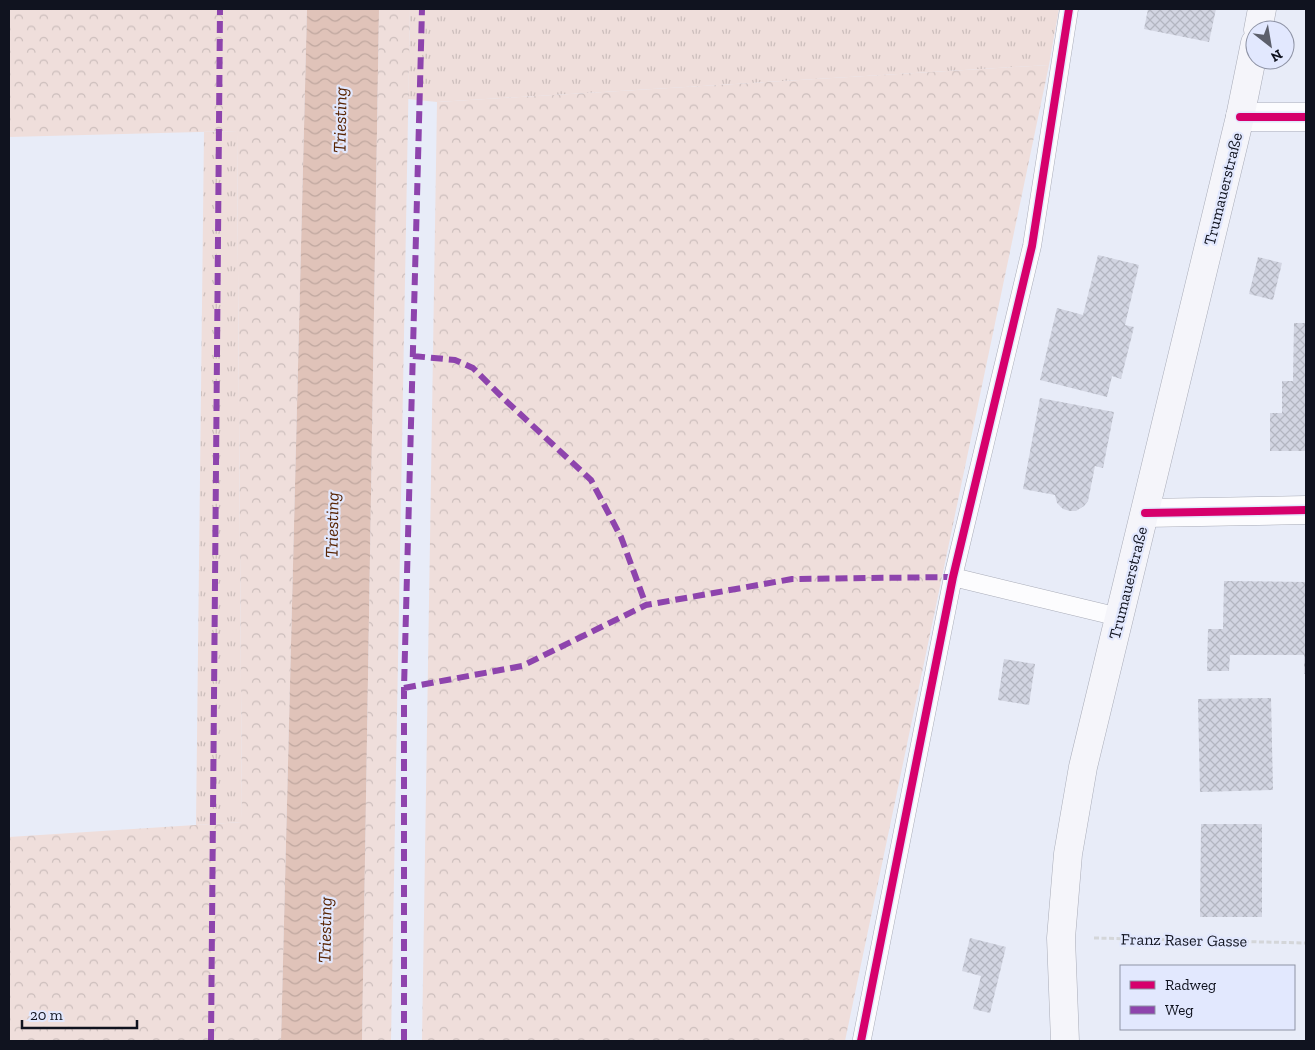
<svg xmlns="http://www.w3.org/2000/svg" width="1315" height="1050" font-family="'Zilla Slab',serif">
	<style>
		.grass { fill: url(#grass-tufts) }
		.forest { fill: url(#forest-crowns) }
		.water { fill: url(#water-waves) }
		.building { fill: url(#building-cross-hatch) }
		.lines { fill: none; stroke-linecap: round; stroke-linejoin: round }
		.lane-casing { stroke: #a9acb8; stroke-width: 19 }
		.street-casing { stroke: #a9acb8; stroke-width: 29 }
		.secondary-casing { stroke: #a9acb8; stroke-width: 29 }
		.path { stroke: #d4d6d9; stroke-width: 3; stroke-dasharray: 5 2.5; stroke-linecap: butt }
		.lane { stroke: #fcfcfe; stroke-width: 18 }
		.street { stroke: #fcfcfe; stroke-width: 28 }
		.secondary { stroke: #f5f5fa; stroke-width: 28 }
		.quiet { stroke: #8e44ad; stroke-width: 6; stroke-dasharray: 12 6; stroke-linecap: butt }
		.cycleway-casing { stroke: #e2e8fe; stroke-width: 11 }
		.cycleway { stroke: #d6006c; stroke-width: 8 }
		.labels { text-anchor: middle; dominant-baseline: central; stroke-width: 4.5; stroke-linejoin: round; paint-order: stroke }
		.street-label { font-size: 16px; fill: #10131f; stroke: #e2e8fe }
		.water-label { font-size: 18px; font-style: italic; fill: #582403; stroke: #e2e8fe }
	</style>
	<defs>
		<pattern id="grass-tufts" width="24" height="20" patternUnits="userSpaceOnUse" patternTransform="scale(1.25)"><rect width="24" height="20" fill="#efdedb"/><path d="M3 7l-1-3M5 7V3M7 7l1-3M15 17l-1-3M17 17v-4M19 17l1-3" fill="none" stroke="#ccbebc"/></pattern>
		<pattern id="forest-crowns" width="20" height="18" patternUnits="userSpaceOnUse" patternTransform="scale(1.25)"><rect width="20" height="18" fill="#efdedb"/><path d="M2 6a3 3 0 1 1 6 0M12 15a3 3 0 1 1 6 0" fill="none" stroke="#ccbebc"/></pattern>
		<pattern id="water-waves" width="16" height="10" patternUnits="userSpaceOnUse" patternTransform="scale(1.25)"><rect width="16" height="10" fill="#e0c3b9"/><path d="M0 5q4-4 8 0t8 0" fill="none" stroke="#bfa79f"/></pattern>
		<pattern id="building-cross-hatch" width="8" height="8" patternUnits="userSpaceOnUse" patternTransform="scale(1.25)"><rect width="8" height="8" fill="#d2d5e2"/><path d="M0 0l8 8M0 8l8-8" fill="none" stroke="#b3b6c1"/></pattern>
	</defs>
	<rect width="100%" height="100%" fill="#e8ecf8"/>
	<!-- grass -->
	<path class="grass" d="M 410,9 L 1059,9 L 1049,65 L 437,102 L 408,99 Z
		M 237,131 L 242,822 L 196,825 L 204,132 Z"/>
	<!-- forest -->
	<path class="forest" d="M 9,9 L 307,9 L 281,1041 L 9,1041 L 9,837 L 242,822 L 237,131 L 9,137 Z
		M 379,9 L 410,9 L 391,1041 L 362,1041 Z
		M 1049,65 L 845,1041 L 422,1041 L 437,102 Z"/>
	<!-- water -->
	<path class="water" d="M 307,9 L 379,9 L 362,1041 L 281,1041 Z"/>
	<!-- building -->
	<path class="building" d="M 1148,9 L 1216,9 L 1209,42 L 1144,29 Z
		M 1098,255 L 1139,265 L 1125,325 L 1134,327 L 1121,379 L 1112,376 L 1107,397 L 1040,380 L 1057,308 L 1083,315 Z
		M 1258,257 L 1282,263 L 1273,300 L 1249,294 Z
		M 1294,323 L 1306,323 L 1306,451 L 1270,451 L 1270,413 L 1282,413 L 1282,381 L 1293,381 Z
		M 1040,398 L 1114,412 L 1103,468 L 1095,466 L 1088,501 L 1084,506 L 1076,511 L 1070,511 L 1063,509 L 1057,503 L 1055,495 L 1023,489 Z
		M 1224,581 L 1306,582 L 1306,674 L 1304,674 L 1304,655 L 1230,655 L 1229,671 L 1207,671 L 1208,629 L 1223,629 Z
		M 1004,659 L 1035,664 L 1029,705 L 998,700 Z
		M 1271,698 L 1273,790 L 1200,792 L 1198,699 Z
		M 1201,824 L 1262,824 L 1262,917 L 1200,917 Z
		M 970,938 L 1006,947 L 990,1013 L 973,1009 L 981,976 L 962,971 Z"/>
	<g class="lines">
		<!-- lane casing -->
		<g class="lane-casing">
			<path id="lane" d="M 953,577 L 1119,617
				M 862,1039 L 953,577 L 1032,246 L 1069,9"/>
		</g>
		<!-- street casing -->
		<g class="street-casing">
			<path id="street" d="M 1240,117 L 1306,117
				M 1145,513 L 1306,510"/>
		</g>
		<!-- secondary casing -->
		<g class="secondary-casing">
			<path id="secondary" d="M 1258,30 L 1262,9
				M 1065,1041 L 1061,938 L 1068,854 L 1083,767 L 1240,117 L 1255,43"/>
		</g>
		<!-- path -->
		<path class="path" d="M 1094,938 L 1306,943"/>
		<!-- lane -->
		<use href="#lane" class="lane"/>
		<!-- street -->
		<use href="#street" class="street"/>
		<!-- secondary -->
		<use href="#secondary" class="secondary"/>
		<!-- quiet -->
		<path class="quiet" d="M 413,356 L 455,360 L 473,368 L 504,399 L 591,480 L 621,537 L 646,605
			M 404,688 L 522,666 L 646,605 L 792,579 L 953,577
			M 211,1041 L 220,9
			M 404,1041 L 404,688 L 422,9"/>
		<!-- cycleway casing -->
		<g class="cycleway-casing">
			<path id="cycleway" d="M 1240,117 L 1306,117
				M 1145,513 L 1306,510
				M 861,1041 L 953,577 L 1032,246 L 1069,9"/>
		</g>
		<!-- cycleway -->
		<use href="#cycleway" class="cycleway"/>
	</g>
	<g class="labels">
		<!-- street labels -->
		<g class="street-label">
			<text transform="translate(1223 189) rotate(-76)">Trumauerstraße</text>
			<text transform="translate(1128 583) rotate(-76)">Trumauerstraße</text>
			<text transform="translate(1184 940) rotate(1)">Franz Raser Gasse</text>
		</g>
		<!-- water labels -->
		<g class="water-label">
			<text transform="translate(340 120) rotate(-89)">Triesting</text>
			<text transform="translate(332 525) rotate(-89)">Triesting</text>
			<text transform="translate(325 930) rotate(-89)">Triesting</text>
		</g>
	</g>
	<!-- border -->
	<rect width="1315" height="1050" fill="none" stroke="#10131f" stroke-width="20"/>
	<!-- legend -->
	<rect x="1120" y="965" width="175" height="65" fill="#e2e8fe" stroke="#8e93a5"/>
	<rect x="1130" y="981" width="25" height="8" fill="#d6006c" stroke="#8e93a5"/>
	<text x="1165" y="990" font-size="15" fill="#10131f">Radweg</text>
	<rect x="1130" y="1006" width="25" height="8" fill="#8e44ad" stroke="#8e93a5"/>
	<text x="1165" y="1015" font-size="15" fill="#10131f">Weg</text>
	<!-- north arrow -->
	<g transform="translate(1270 45) rotate(149)"><circle r="24" fill="#e2e8fe" stroke="#8e93a5"/>
	<path d="M0-4L9 19L0 12L-9 19Z" fill="#5c5f6b"/>
	<text y="-8" font-size="14" font-weight="bold" text-anchor="middle" fill="#10131f">N</text>
	</g>
	<!-- scale -->
	<path d="M22 1020v8h115v-8" fill="none" stroke="#10131f" stroke-width="2.5"/>
	<text x="30" y="1020" font-size="15" fill="#10131f" stroke="#e2e8fe" stroke-width="4" paint-order="stroke">20 m</text>
</svg>
